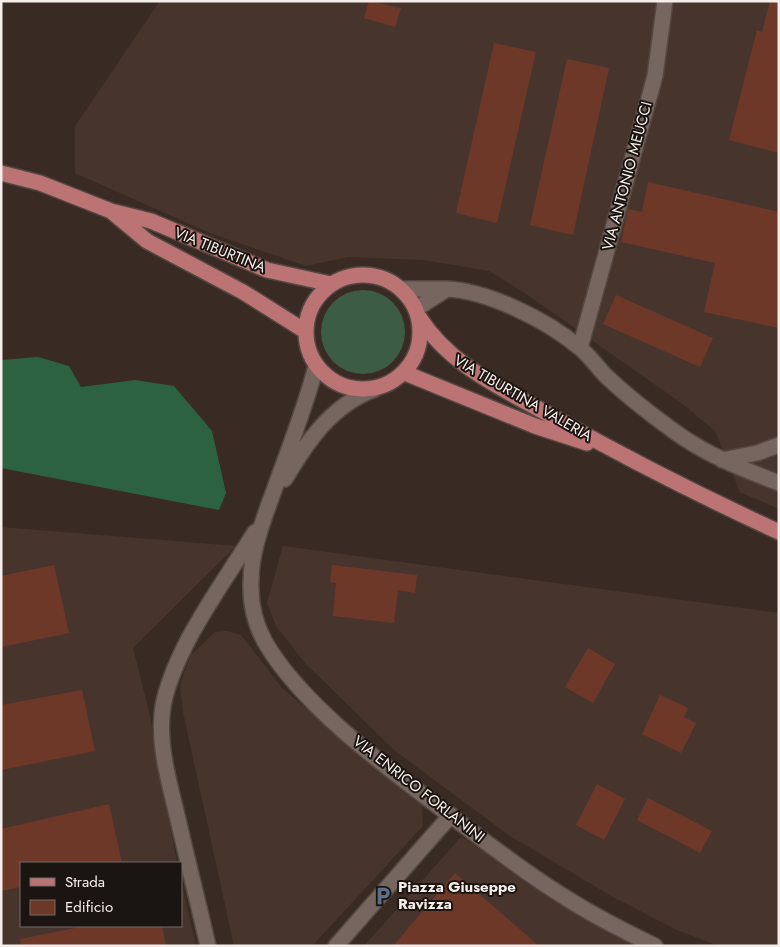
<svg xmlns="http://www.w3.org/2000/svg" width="780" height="947" font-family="Jost,sans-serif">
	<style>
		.industrial { fill: #47352d }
		.green { fill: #3d5c46 }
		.forest { fill: #2c6240 }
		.building { fill: #6e3829 }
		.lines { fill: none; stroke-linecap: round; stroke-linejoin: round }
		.minor-casing { stroke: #544742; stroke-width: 18 }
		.major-casing { stroke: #544742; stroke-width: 18 }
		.minor { stroke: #77665f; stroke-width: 15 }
		.major { stroke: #bc7373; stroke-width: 15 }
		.labels { text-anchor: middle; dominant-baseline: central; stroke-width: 4; stroke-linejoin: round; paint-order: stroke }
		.street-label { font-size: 15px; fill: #f7ede9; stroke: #1b1512 }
		.poi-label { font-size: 15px; font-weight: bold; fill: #f7ede9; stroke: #1b1512; text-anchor: start }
	</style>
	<rect width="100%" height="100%" fill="#392b24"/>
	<!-- industrial -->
	<path class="industrial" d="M 160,1 L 779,1 L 779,509 L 740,492 L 715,431 L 684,405 L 525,293 L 489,271 L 424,260 L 348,257 L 306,266 L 210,233 L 75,173 L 75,126 Z
		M 1,527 L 236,546 L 133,648 L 149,712 L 177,863 L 21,863 L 21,926 L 181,926 L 181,882 L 196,946 L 1,946 Z
		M 283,546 L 779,613 L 779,946 L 719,946 L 677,930 L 613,897 L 510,836 L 394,750 L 305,663 L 276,626 L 267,603 Z
		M 227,631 L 241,635 L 283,689 L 422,804 L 423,826 L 312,946 L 234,946 L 183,712 L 180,686 L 190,656 L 215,632 Z
		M 461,837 L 628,941 L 630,946 L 364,946 Z"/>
	<!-- green -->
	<path class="green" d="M321 332a42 42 0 1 1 84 0a42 42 0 1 1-84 0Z"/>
	<!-- forest -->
	<path class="forest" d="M 38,357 L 69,366 L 81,387 L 135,380 L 174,386 L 212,431 L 226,493 L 219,510 L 1,468 L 1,360 Z"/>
	<!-- building -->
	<path class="building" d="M 369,1 L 401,8 L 395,27 L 364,18 Z
		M 770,1 L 779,1 L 779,153 L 729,140 L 757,30 L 762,32 Z
		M 494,43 L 536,52 L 497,223 L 456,213 Z
		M 567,59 L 609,68 L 573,235 L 530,225 Z
		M 648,182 L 779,212 L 779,328 L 704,312 L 715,263 L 621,242 L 628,209 L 642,212 Z
		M 616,295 L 713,338 L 700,367 L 603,324 Z
		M 54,565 L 69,633 L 1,647 L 1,576 Z
		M 332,565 L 417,575 L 415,593 L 398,590 L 394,623 L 333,616 L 336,583 L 330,582 Z
		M 588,648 L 615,664 L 593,703 L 565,687 Z
		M 82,690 L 95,751 L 1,770 L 1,705 Z
		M 660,695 L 688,708 L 684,717 L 696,723 L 681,753 L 642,734 Z
		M 597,784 L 625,799 L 604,840 L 576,825 Z
		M 648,798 L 712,831 L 700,853 L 637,820 Z
		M 109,804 L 122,863 L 21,863 L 21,887 L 1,891 L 1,829 Z
		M 455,873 L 539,946 L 393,946 Z
		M 85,926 L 162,926 L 166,946 L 21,946 L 20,939 Z"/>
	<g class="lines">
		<!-- minor casing -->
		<g class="minor-casing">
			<path id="minor" d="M 401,289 L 447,289 L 416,309
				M 447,289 C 489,291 548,321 580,348 C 590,356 597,367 606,376 C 626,395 649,413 671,429 C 704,454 740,468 779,483
				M 580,348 L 655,76 L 665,1
				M 316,366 C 305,409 288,451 273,493 C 263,521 251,551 251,581 C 250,602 255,624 265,642 C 300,703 383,765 439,807 C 482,839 525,873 571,901 C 598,918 626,932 655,946
				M 722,460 L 757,453 L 779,445
				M 285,479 C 308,440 332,405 375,389
				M 208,946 C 199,906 189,867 180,828 C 171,787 154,739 165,697 C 180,640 224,582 255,532
				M 336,946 L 451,815"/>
		</g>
		<!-- major casing -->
		<g class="major-casing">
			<path id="major" d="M 1,173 L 40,183 L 111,211 L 151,221 L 267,270 L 331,284
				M 111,211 L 147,241 L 243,292 L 305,331
				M306 332a57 57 0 1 1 114 0a57 57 0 1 1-114 0Z
				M 419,317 C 451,367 504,389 555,418 C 628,459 703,497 779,532
				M 405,373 L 535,426 L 587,443"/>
		</g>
		<!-- minor -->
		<use href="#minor" class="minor"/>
		<!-- major -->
		<use href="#major" class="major"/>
	</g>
	<!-- icons -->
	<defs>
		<g id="parking-bare" transform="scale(1.5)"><path d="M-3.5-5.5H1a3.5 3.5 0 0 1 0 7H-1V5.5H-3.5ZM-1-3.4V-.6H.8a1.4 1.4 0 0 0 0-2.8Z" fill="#5c6f8a" stroke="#1b1512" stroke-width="2.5" paint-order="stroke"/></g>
	</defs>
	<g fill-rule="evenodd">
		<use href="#parking-bare" x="383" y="896"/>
	</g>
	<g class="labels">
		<!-- street labels -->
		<g class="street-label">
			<text transform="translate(627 176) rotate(-75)">VIA ANTONIO MEUCCI</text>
			<text transform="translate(220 250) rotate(22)">VIA TIBURTINA</text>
			<text transform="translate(523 398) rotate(30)">VIA TIBURTINA VALERIA</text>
			<text transform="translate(419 789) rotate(38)">VIA ENRICO FORLANINI</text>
		</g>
		<!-- poi labels -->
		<g class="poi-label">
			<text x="398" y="887">Piazza Giuseppe<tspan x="398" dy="17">Ravizza</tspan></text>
		</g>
	</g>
	<!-- border -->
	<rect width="780" height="947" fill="none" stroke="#f7ede9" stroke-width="5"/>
	<!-- legend -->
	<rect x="20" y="862" width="162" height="65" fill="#1b1512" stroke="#736b68"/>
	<rect x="30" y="878" width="25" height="8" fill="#bc7373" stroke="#736b68"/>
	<text x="65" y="887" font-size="15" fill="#f7ede9">Strada</text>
	<rect x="30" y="900" width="25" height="15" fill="#6e3829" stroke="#736b68"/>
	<text x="65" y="912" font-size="15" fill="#f7ede9">Edificio</text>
</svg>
